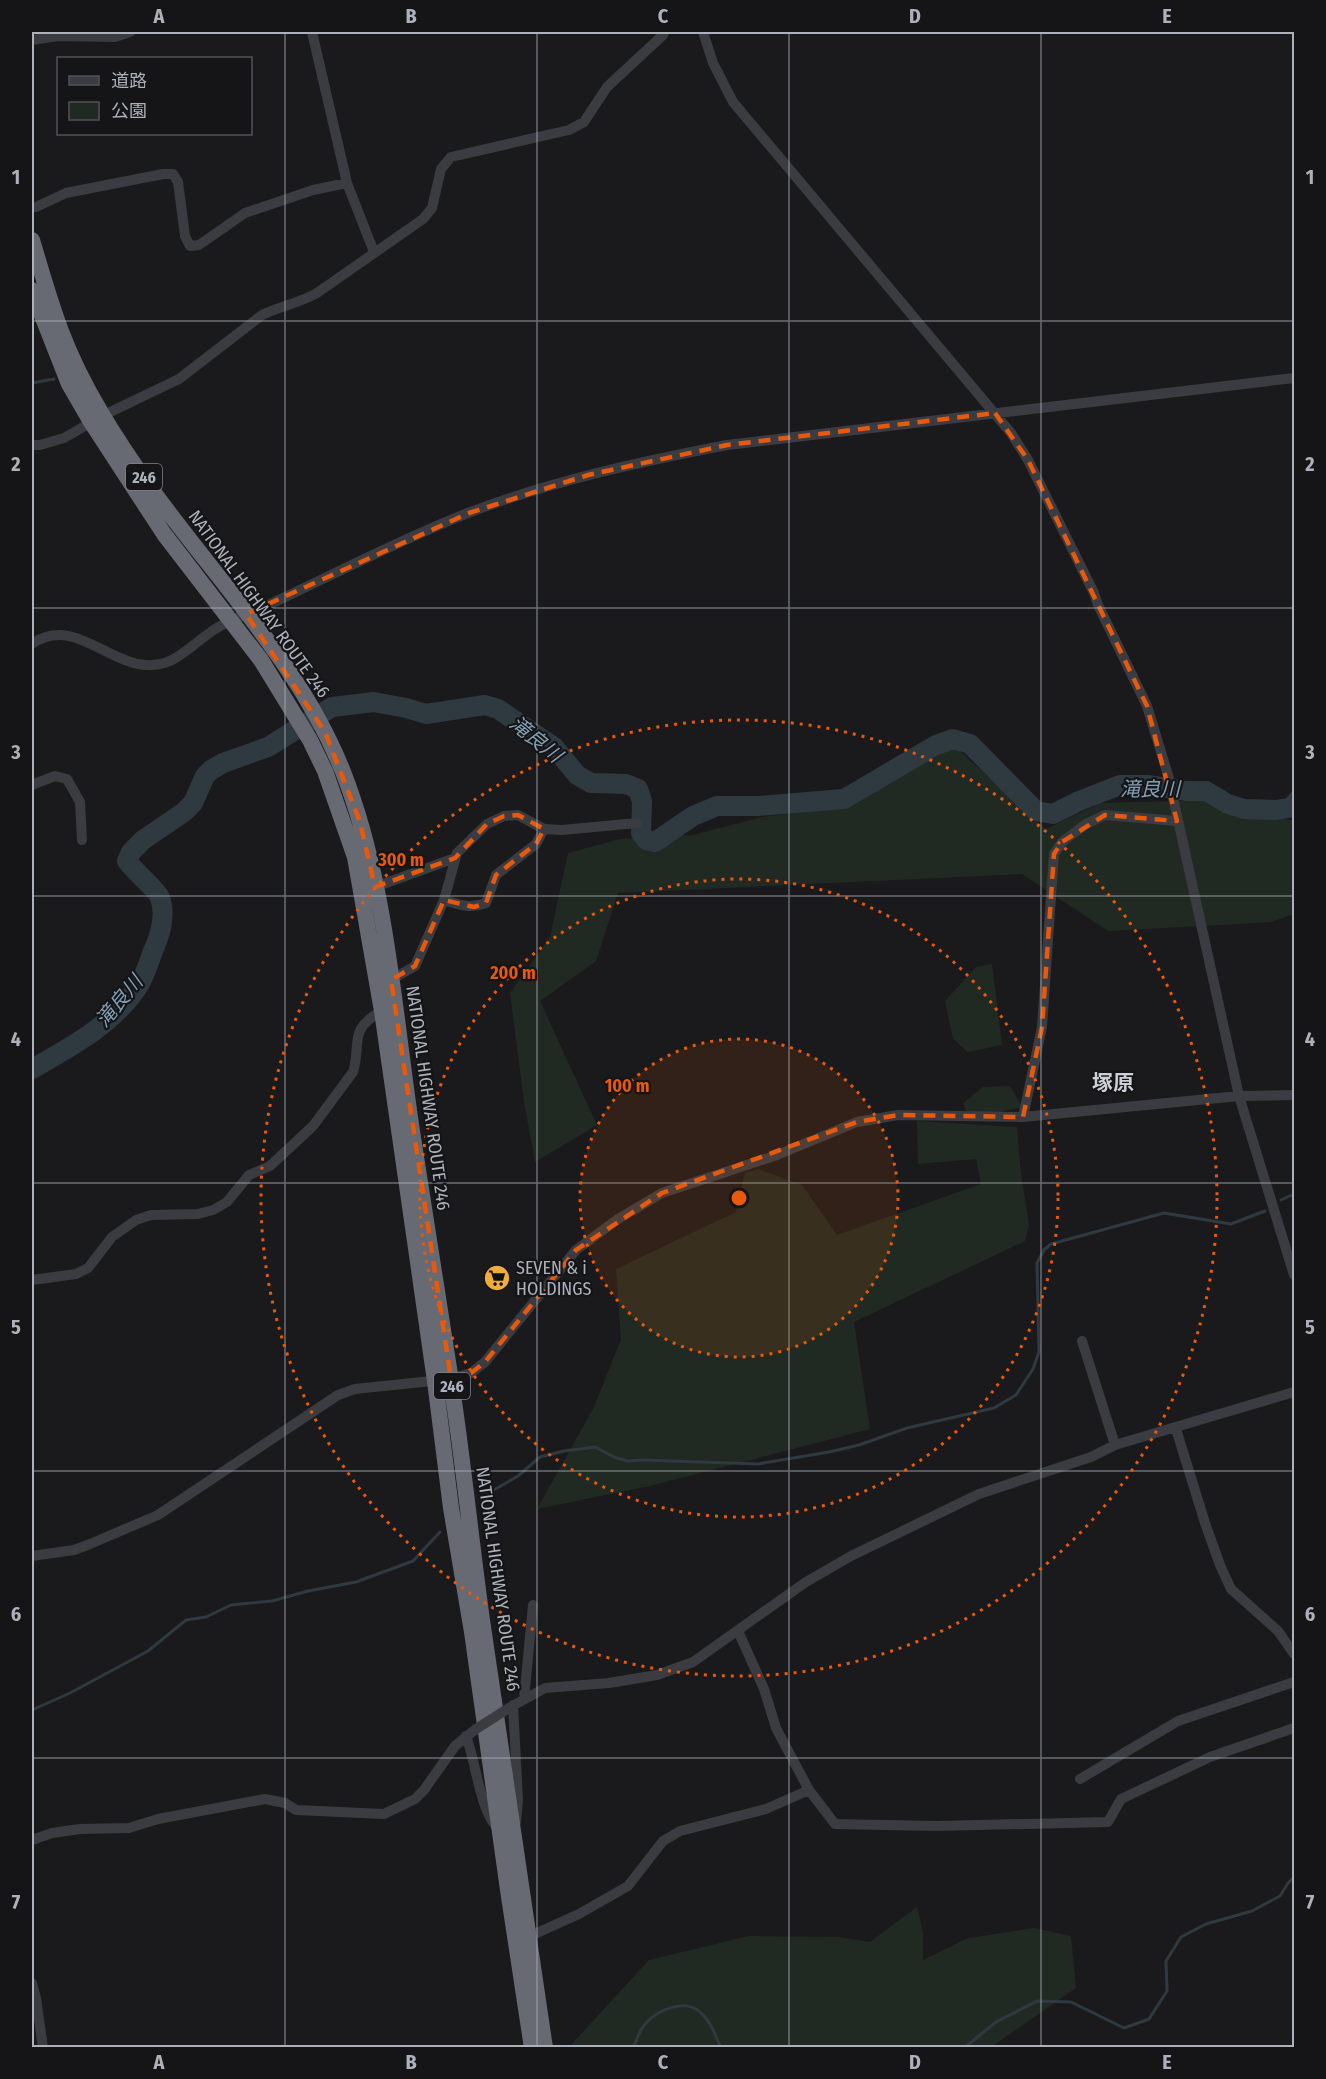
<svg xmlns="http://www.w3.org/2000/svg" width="1326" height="2079" font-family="'Fira Sans Condensed','Noto Sans JP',sans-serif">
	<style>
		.green { fill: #212a22 }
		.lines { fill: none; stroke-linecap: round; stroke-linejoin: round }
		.stream { stroke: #2f3940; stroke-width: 3 }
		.river { stroke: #2f3940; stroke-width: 20 }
		.minor { stroke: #3b3c41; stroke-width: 10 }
		.highway { stroke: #676a72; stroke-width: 16 }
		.minor-bridge { stroke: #3b3c41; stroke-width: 10 }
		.marked { fill: none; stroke: #e8590c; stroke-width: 4.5; stroke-dasharray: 12 8; stroke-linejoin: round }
		.grid { fill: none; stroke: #acb1bb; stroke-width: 1.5; stroke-opacity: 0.55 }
		.ring { fill: none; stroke: #e8590c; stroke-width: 3; stroke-dasharray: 3 6 }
		.labels { text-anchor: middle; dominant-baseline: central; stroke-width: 4.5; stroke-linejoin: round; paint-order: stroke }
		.shield { fill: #151517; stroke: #7f828a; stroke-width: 1.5 }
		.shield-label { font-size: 16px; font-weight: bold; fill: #acb1bb }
		.street-label { font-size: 18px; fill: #acb1bb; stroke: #151517 }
		.poi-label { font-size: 18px; fill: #acb1bb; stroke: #151517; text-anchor: start }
		.water-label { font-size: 20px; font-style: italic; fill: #84a0b5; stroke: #151517 }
		.quarter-label { font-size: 21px; font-weight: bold; fill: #cdd0d7; stroke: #151517 }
		.centre { fill: #e8590c; stroke: #151517; stroke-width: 3 }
		.ring-label { font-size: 18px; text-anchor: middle; font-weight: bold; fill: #e8590c; stroke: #151517; stroke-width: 4.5; stroke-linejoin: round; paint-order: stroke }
		.neatline { fill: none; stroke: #acb1bb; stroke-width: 2 }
		.grid-label { font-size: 20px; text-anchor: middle; font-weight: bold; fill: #acb1bb }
	</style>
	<rect width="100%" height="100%" fill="#1a1a1c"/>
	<!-- green -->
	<path class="green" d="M 954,746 L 1046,829 L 1101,803 L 1221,800 L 1289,820 L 1294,819 L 1294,914 L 1271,922 L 1257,923 L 1108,931 L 1022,874 L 618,893 L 596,961 L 540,1001 L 597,1125 L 535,1162 L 524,1102 L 510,993 L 550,937 L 568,853 L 620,839 L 693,835 L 762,817 L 844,807 Z
		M 992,964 L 1002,1045 L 968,1052 L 953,1039 L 945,1001 L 976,967 Z
		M 1009,1086 L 1023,1107 L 988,1114 L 967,1115 L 963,1103 L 983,1087 Z
		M 917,1121 L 1017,1127 L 1021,1174 L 1029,1225 L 1025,1241 L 854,1322 L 870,1429 L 650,1486 L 537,1509 L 594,1407 L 621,1339 L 616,1269 L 736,1212 L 745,1173 L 758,1169 L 802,1185 L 837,1235 L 981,1184 L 976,1159 L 918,1164 Z
		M 917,1907 L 923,1932 L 923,1960 L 968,1938 L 976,1937 L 1034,1928 L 1071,1936 L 1076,1988 L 991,2047 L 569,2047 L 649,1960 L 749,1936 L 839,1937 L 870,1942 Z"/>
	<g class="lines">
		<!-- stream -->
		<path class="stream" d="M 32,383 L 54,379
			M 1276,810 L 1294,792
			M 1281,1200 L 1294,1194
			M 480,1498 L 518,1476 L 540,1457 L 564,1451 L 595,1447 L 614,1457 L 627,1461 L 642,1460 L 758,1464 L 829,1452 L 859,1445 L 907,1428 L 994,1408 L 1016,1395 L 1033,1369 L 1039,1352 L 1037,1263 L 1044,1250 L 1051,1244 L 1164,1213 L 1231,1224 L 1265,1211
			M 32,1710 L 70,1693 L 148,1651 L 186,1620 L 206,1617 L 231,1605 L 272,1601 L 308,1591 L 356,1582 L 413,1561 L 440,1532
			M 633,2048 C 637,2039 640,2029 646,2023 C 658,2010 685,1998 700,2012 C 711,2021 715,2035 721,2048
			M 964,2048 L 996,2022 L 1037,2001 L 1071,2002 L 1124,2028 L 1149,2019 L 1167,1991 L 1166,1961 L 1181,1937 L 1206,1924 L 1252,1911 L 1280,1896 L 1288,1883 L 1294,1877"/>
		<!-- river -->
		<path class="river" d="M 32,1069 C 71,1047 114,1024 139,985 C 145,975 149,962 153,951 C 160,936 166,915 160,898 C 158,891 133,870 127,861 L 131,852 L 143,840 L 184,812 L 193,803 L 205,776 L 211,770 L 223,763 L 268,747 L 332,707 L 374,702 L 406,708 L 426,714 L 485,705 L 498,709 L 554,747 L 577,775 L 591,783 L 626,784 L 638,789 L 642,801 L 641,833 L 646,840 L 655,842 L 693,816 L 717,806 L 758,806 L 844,799 L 936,745 L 953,739 L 970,744 L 1036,811 L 1053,814 L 1079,801 L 1120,785 L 1149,785 L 1186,791 L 1206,791 L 1228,804 L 1244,809 L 1276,810 L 1294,807"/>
		<!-- minor -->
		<path class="minor" d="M 312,32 L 347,183 L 374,252
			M 703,32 L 713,63 L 733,102 L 1011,433 L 1028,460 L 1094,593 L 1098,605 L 1147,706 L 1168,775 L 1239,1096 L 1294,1275
			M 32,40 L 58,36 L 115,37 L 130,32
			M 36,207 L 66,193 L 163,174 L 173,174 L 178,182 L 185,236 L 190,246 L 199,245 L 245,213 L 313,190 L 347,183
			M 32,445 L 40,445 L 64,438 L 104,415 L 179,379 L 262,315 C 280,306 300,303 317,293 L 423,219 L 432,208 L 441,169 L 451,157 L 569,130 L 584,122 L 607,87 L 663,35 L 664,32
			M 32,644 C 80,610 120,685 172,660 C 190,651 205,633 224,624 C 237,617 252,613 266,606 C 333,575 399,540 468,513 C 551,481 639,462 727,445 L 1294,378
			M 32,785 L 55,776 L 67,779 L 80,802 L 82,840
			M 375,887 L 455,858
			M 444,900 C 460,905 470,909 486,903 L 496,875 L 536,844 L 544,829
			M 391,980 L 415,966 L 444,900 L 457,853 L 487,824 L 504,816 L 518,815 L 544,829 L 562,830 L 637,823
			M 1023,1117 L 1042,1027 L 1054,854 L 1062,842 L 1086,824 L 1105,815 L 1177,821
			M 32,1280 L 76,1274 L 88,1268 L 112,1237 L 136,1220 L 151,1215 L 198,1214 L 213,1210 L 227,1202 L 249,1175 L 270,1166 L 313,1126 L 353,1072 C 362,1043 347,1030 382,1011
			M 1082,1341 L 1115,1445
			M 1176,1429 L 1205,1523 L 1220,1565 L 1231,1589 L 1278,1631 L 1294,1654
			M 32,1556 L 74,1550 L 90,1544 L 158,1515 L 338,1395 L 355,1389 L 451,1379 L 471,1373 L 485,1362 L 576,1250 L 618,1219 L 662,1193 L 777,1155 L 857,1122 L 898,1115 L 1023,1117 L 1239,1096 L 1294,1095
			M 738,1631 L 764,1689 L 776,1728 L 809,1790 L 835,1824 L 936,1826 L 1108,1822 L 1121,1799 L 1210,1757 L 1294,1728
			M 524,1699 L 533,1605
			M 513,1705 L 518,1800 L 516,1822
			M 509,1708 L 545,1688 L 609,1683 L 657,1675 L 693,1662 L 806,1582 L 851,1556 L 979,1494 L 1091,1457 L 1115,1445 L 1294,1392
			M 466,1736 C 475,1759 480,1807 495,1825
			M 1080,1779 L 1178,1721 L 1294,1682
			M 32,1840 L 52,1833 L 80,1829 L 129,1828 L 158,1819 L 265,1799 L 285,1803 L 296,1810 L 384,1814 L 415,1799 L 424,1790 L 455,1746 L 476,1729
			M 528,1937 L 579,1914 L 628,1886 L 663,1841 L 680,1831 L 766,1809 L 809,1790
			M 32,1983 L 36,1998 L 43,2048"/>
		<!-- highway -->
		<path class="highway" d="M 32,240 C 41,270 50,302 61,331 C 82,387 117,441 152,490 C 220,584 308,673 348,785 C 389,898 395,1025 414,1144 C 426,1223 439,1302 451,1381 C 463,1460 471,1540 482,1620 C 502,1762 523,1905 545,2048
			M 32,290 L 69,384 L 91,422 L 164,534 L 261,660 L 310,740 L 325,771 L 355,857 L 382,1011 L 435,1381 L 451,1508 L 472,1632 L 508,1890 L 532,2048"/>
		<!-- minor-bridge -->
		<path class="minor-bridge" d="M 476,1729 L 509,1708"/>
	</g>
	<!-- marked area -->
	<path class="marked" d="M 995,413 L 1028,460 L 1147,706 L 1177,821 L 1105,815 L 1062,842 L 1054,854 L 1042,1027 L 1023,1117 L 898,1115 L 857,1122 L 662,1193 L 576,1250 L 485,1362 L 471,1373 L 451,1379 L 391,980 L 415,966 L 444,900 L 474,907 L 486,903 L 496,875 L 536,844 L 544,829 L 518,815 L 504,816 L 487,824 L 455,858 L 375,887 L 360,822 L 325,732 L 246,614 L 469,513 L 588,475 L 727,445 Z"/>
	<!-- grid -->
	<path class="grid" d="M 285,32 L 285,2048M 537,32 L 537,2048M 789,32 L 789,2048M 1041,32 L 1041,2048M 32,321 L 1294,321M 32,608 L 1294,608M 32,896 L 1294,896M 32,1183 L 1294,1183M 32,1471 L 1294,1471M 32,1758 L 1294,1758"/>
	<!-- distance rings -->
	<circle cx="739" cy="1198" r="159" fill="#e8590c" fill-opacity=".12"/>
	<g class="ring">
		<circle cx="739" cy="1198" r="159"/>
		<circle cx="739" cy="1198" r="319"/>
		<circle cx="739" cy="1198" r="478"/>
	</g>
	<!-- icons -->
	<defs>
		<g id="supermarket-disc" transform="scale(1.35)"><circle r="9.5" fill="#f1ad3c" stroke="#151517"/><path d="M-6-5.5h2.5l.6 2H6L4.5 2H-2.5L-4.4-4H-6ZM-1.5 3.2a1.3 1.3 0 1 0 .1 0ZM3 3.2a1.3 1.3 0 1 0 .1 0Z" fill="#111"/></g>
	</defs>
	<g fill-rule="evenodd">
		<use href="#supermarket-disc" x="497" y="1278"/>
	</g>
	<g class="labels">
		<!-- shield labels -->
		<g class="shield">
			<rect x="126" y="464" width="36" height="26" rx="4.5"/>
			<rect x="434" y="1373" width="36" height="26" rx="4.5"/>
		</g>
		<g class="shield-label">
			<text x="144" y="477">246</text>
			<text x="452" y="1386">246</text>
		</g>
		<!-- street labels -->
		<g class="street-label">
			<text transform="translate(259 604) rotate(54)">NATIONAL HIGHWAY ROUTE 246</text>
			<text transform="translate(428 1098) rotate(82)">NATIONAL HIGHWAY ROUTE 246</text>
			<text transform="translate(498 1579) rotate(82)">NATIONAL HIGHWAY ROUTE 246</text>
		</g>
		<!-- poi labels -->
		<g class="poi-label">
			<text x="516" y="1268">SEVEN &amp; i<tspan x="516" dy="21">HOLDINGS</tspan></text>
		</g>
		<!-- water labels -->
		<g class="water-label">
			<text transform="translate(536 739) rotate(39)">滝良川</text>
			<text x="1150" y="789">滝良川</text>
			<text transform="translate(119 1001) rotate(-50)">滝良川</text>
		</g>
		<!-- quarter labels -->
		<g class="quarter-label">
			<text x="1113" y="1083">塚原</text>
		</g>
	</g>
	<circle cx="739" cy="1198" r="9" class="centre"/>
	<g class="ring-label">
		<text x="401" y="866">300 m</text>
		<text x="513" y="979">200 m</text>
		<text x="627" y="1092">100 m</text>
	</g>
	<!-- border -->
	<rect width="1326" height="2079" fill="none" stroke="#151517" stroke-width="66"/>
	<!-- legend -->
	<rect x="57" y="57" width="195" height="78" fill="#151517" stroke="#515359" stroke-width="1.5"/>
	<rect x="69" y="76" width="30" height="9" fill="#3b3c41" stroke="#515359" stroke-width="1.5"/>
	<text x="111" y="87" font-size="18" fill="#acb1bb">道路</text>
	<rect x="69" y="102" width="30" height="18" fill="#212a22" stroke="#515359" stroke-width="1.5"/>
	<text x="111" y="117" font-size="18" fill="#acb1bb">公園</text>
	<rect x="33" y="33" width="1260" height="2013" class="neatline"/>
	<g class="grid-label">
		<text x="159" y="23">A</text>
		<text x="411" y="23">B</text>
		<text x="663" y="23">C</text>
		<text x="915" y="23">D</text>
		<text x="1167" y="23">E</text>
		<text x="16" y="184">1</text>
		<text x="1310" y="184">1</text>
		<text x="16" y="471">2</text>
		<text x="1310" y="471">2</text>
		<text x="16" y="759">3</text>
		<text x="1310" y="759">3</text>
		<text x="16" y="1046">4</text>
		<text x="1310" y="1046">4</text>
		<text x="16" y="1334">5</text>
		<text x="1310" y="1334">5</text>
		<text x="16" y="1621">6</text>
		<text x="1310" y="1621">6</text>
		<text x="16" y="1909">7</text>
		<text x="1310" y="1909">7</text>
		<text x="159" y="2069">A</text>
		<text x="411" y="2069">B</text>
		<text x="663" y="2069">C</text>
		<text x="915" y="2069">D</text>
		<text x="1167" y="2069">E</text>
	</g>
</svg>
